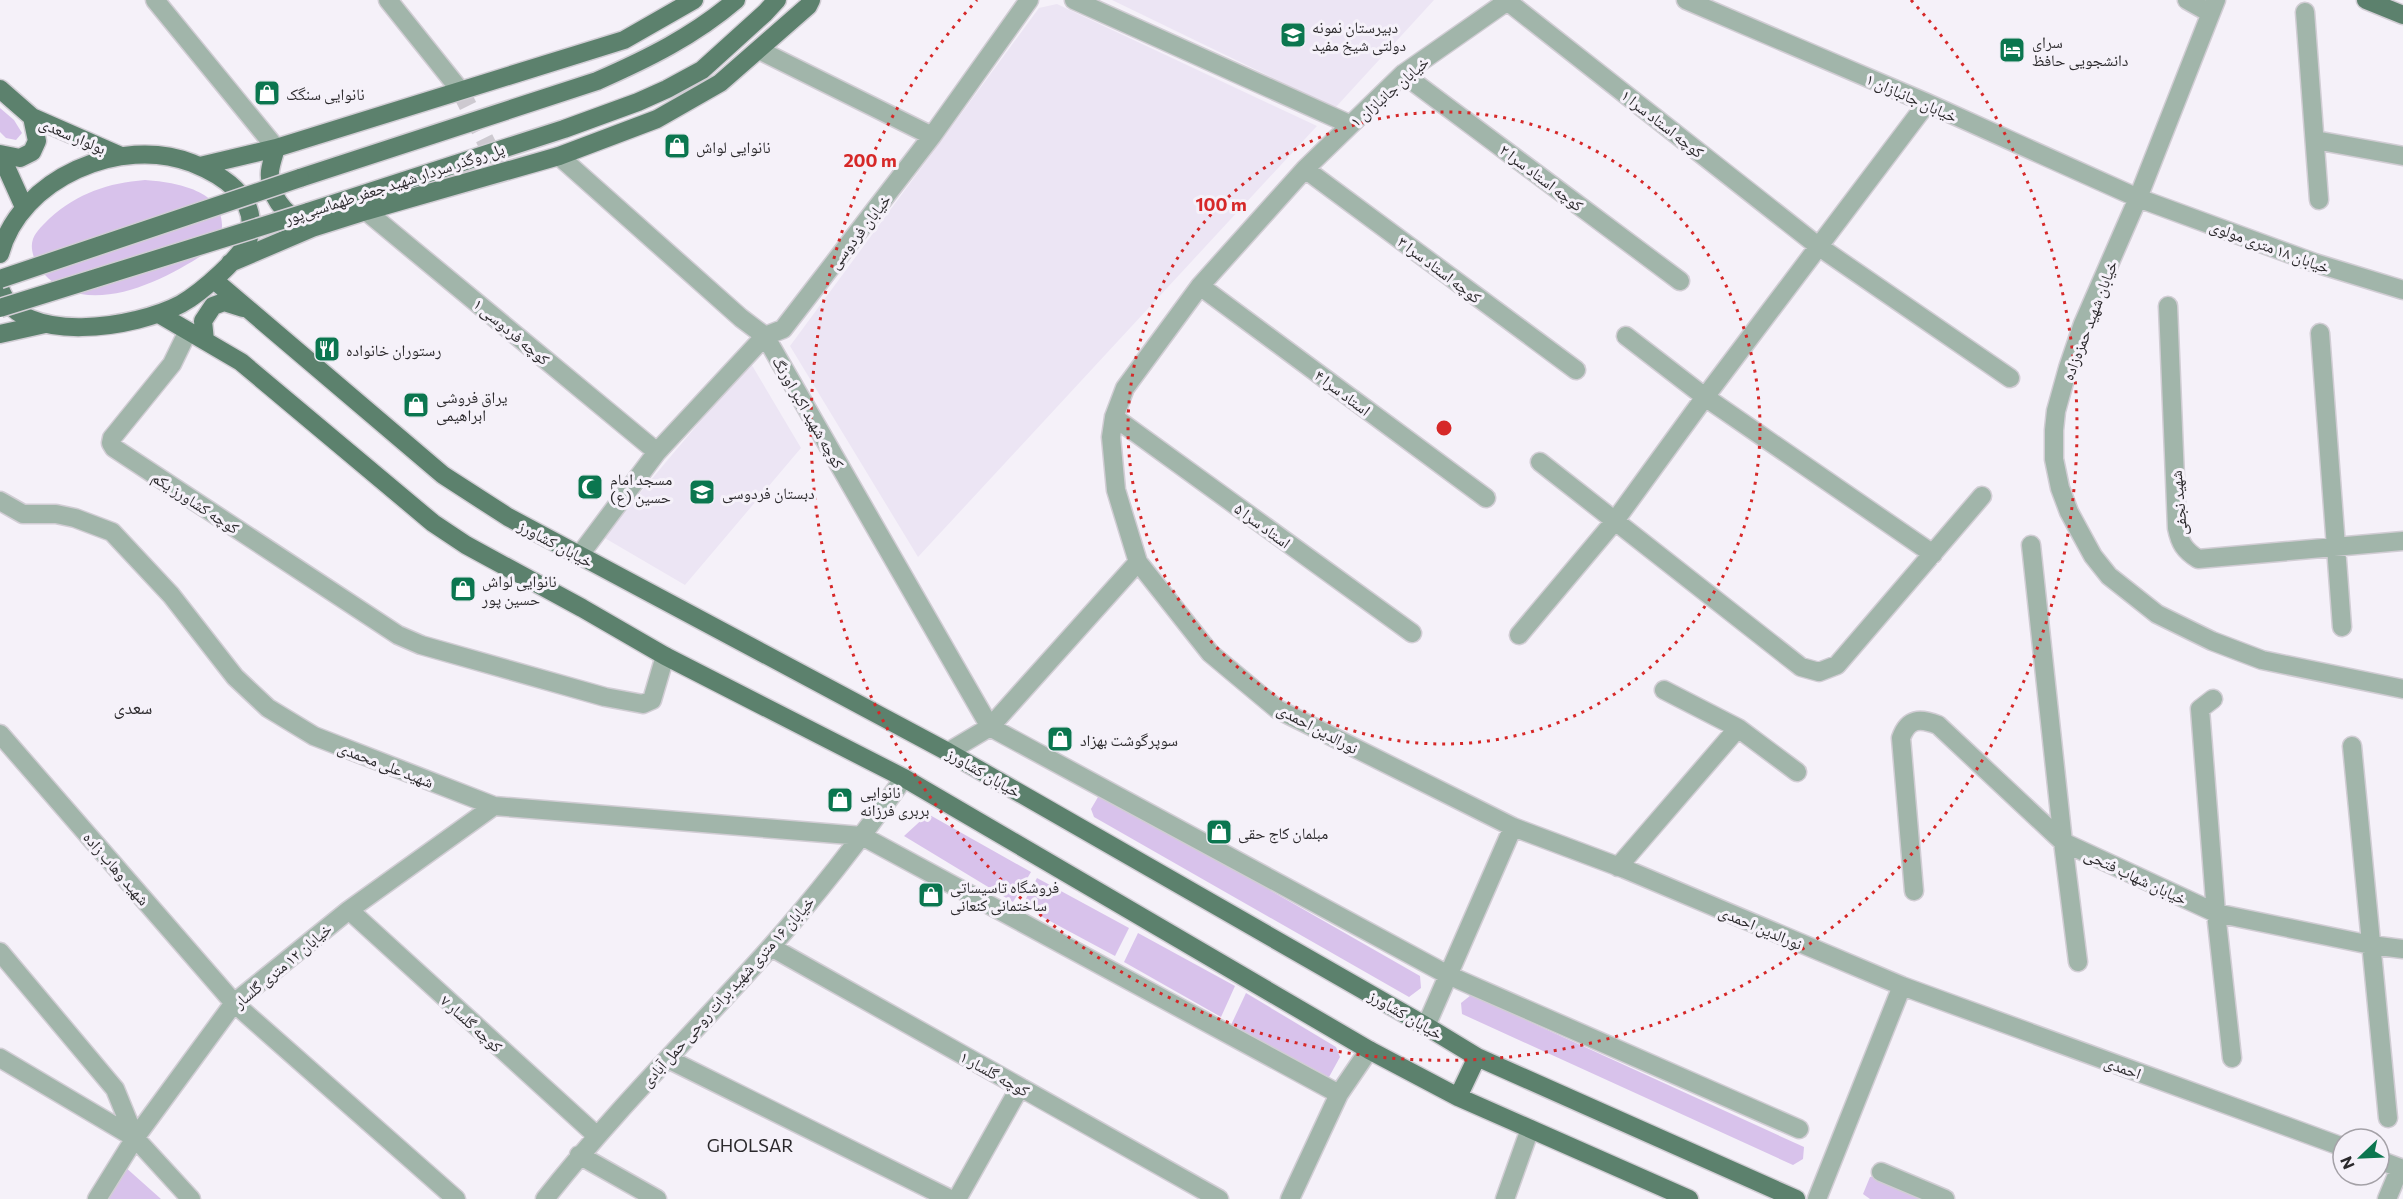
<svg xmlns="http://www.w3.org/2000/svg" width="2403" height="1199" font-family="Commissioner,'Noto Naskh Arabic',sans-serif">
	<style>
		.built { fill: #ece5f4 }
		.green { fill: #d8c2eb }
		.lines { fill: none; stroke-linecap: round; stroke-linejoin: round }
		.major-tunnel { stroke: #cdc9d0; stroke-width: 18; stroke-dasharray: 18 9; stroke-linecap: butt }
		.minor-casing { stroke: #d1cdd4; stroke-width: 21 }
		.major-casing { stroke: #d1cdd4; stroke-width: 21 }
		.minor { stroke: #a1b5aa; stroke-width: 18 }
		.major { stroke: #5c816d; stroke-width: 18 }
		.major-bridge-casing { stroke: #d1cdd4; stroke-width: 21; stroke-linecap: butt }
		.major-bridge { stroke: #5c816d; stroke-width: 18 }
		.ring { fill: none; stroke: #d62828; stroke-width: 3; stroke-dasharray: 3 6 }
		.labels { text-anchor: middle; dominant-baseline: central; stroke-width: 6; stroke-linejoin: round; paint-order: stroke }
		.poi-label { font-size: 16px; fill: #2b292c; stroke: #f5f1f9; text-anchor: start }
		.street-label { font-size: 16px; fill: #2b292c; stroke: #f5f1f9 }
		.neighbourhood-label { font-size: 18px; fill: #2b292c; stroke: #f5f1f9 }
		.centre { fill: #d62828; stroke: #f5f1f9; stroke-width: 3 }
		.ring-label { font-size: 18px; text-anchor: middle; font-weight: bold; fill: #d62828; stroke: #f5f1f9; stroke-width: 6; stroke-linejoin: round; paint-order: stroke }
	</style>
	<rect width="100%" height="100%" fill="#f5f1f9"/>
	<!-- built -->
	<path class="built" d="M 1112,0 L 1434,0 L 1335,108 Z
		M 1057,4 L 1317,126 L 918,557 L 790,346 L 1039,8 Z
		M 750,362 L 801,448 L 685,585 L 603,537 Z"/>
	<!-- green -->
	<path class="green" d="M 0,108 L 14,120 L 22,133 L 16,140 L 6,138 L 0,132 Z
		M 145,180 C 172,182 224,189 222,227 C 221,233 218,240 217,245 C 174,276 88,324 43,273 C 36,265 29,250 33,239 C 36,231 44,224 50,218 C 78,193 108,183 145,180 Z
		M 1098,797 L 1107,797 L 1420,976 L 1421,988 L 1409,997 L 1094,817 L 1091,809 Z
		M 928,814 L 1031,872 L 1013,902 L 904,836 Z
		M 1037,878 L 1129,928 L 1115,956 L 1022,906 Z
		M 1138,933 L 1235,986 L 1221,1017 L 1124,962 Z
		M 1246,993 L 1336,1047 L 1340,1057 L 1329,1077 L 1231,1025 Z
		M 1471,995 L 1804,1147 L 1803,1159 L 1793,1165 L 1462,1014 L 1461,1003 Z
		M 124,1166 L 161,1199 L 105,1199 Z
		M 1874,1176 L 1930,1199 L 1870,1199 L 1863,1194 L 1870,1177 Z"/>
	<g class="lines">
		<!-- major-tunnel -->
		<path class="major-tunnel" d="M 460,90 L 501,172"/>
		<!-- minor casing -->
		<g class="minor-casing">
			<path id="minor" d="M 155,0 L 276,148
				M 388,0 L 460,90
				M 1074,0 L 1349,124
				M 1509,0 L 1403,74 L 1305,169 L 1200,286 L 1125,388 L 1114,417 L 1111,437 L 1116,490 L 1138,562 L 1210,653 L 1277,709 L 1513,827 L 1625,869 L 1902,986 L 2343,1147
				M 1686,0 L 1927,103 L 2138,198 L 2315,263 L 2403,290
				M 2187,0 L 2210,13
				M 2216,0 L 2138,198 L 2083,324 L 2068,368 L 2056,411 L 2054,430 L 2054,459 L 2060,488 L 2069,512 L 2093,556 L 2109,576 L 2157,614 L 2212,641 L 2262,660 L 2403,689
				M 1507,1 L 1818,246 L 2010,378
				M 2305,12 L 2319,200
				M 759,50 L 932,136
				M 1403,74 L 1680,281
				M 2315,140 L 2403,156
				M 559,156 L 741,318 L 765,336 L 990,727 L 1448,975 L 1799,1129
				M 1305,169 L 1576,370
				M 366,211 L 657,452
				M 1200,286 L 1486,498
				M 2168,306 L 2177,528 C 2180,543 2184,550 2198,559 L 2403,541
				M 188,331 L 172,364 L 112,438 L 111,443 L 114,448 L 398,635 L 421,645 L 605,697 L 643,704 L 652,700 L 665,656
				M 2320,333 L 2342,627
				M 1626,336 L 1705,397 L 1933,554
				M 1114,417 L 1412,633
				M 1540,462 L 1801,667 L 1819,672 L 1837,665 L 1982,496
				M 0,501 L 23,514 L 56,514 L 75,518 L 112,532 L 171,595 L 235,677 L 268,708 L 314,736 L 494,806 L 862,836 L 1339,1094
				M 2031,545 L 2063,842 L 2078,962
				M 579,556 L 657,452 L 765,336 L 783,329 L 932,136 L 1029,0
				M 1519,635 L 1614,522 L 1705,397 L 1927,103
				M 1664,690 L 1738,728
				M 2213,699 L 2200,709 L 2216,913 L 2232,1058
				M 0,734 L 234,1003 L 456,1199
				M 2352,746 L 2388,1118
				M 948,752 L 990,727 L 1138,562
				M 1618,867 L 1738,728 L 1797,772
				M 1914,891 L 1901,738 C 1908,718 1920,718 1938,725 L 2063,842 L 2216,913 L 2371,945 L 2403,949
				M 349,910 L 596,1135
				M 771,947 L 1219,1199
				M 0,952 L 115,1089 L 135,1138
				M 1426,1026 L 1513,827
				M 0,1058 L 135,1138 L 191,1199
				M 668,1059 L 950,1199
				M 579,1155 L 657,1199
				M 2379,1160 L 2403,1169
				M 1881,1172 L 1945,1199
				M 97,1199 L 135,1138 L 234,1003 L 349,910 L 494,806
				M 545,1199 C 614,1111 694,1033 769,949 C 817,895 862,837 904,778
				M 957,1199 L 1020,1087
				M 1290,1199 L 1339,1094 L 1369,1050
				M 1505,1199 L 1530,1129
				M 1817,1199 L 1902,986
				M 2387,1199 L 2400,1168"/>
		</g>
		<!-- major casing -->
		<g class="major-casing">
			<path id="major" d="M 2366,0 L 2403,15
				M 0,89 L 32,117 L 121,156
				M 276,148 C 274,155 271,163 270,171 C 268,195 284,214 304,224
				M 0,154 L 20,158 L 32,152 L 37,141 L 32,117
				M 0,161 L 6,167 L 24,207
				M 200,166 L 276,148 L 624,40 L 694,0
				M 300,178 L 597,81 C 647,59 694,36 736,0
				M 308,212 L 564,129 L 638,102 L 667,89 L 702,70 L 765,13 L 777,0
				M 0,254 C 20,178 121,135 192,163 C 222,175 257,196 250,234 C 246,255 199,294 181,304 C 138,327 20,348 0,288
				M 230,263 L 312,228 L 366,211 L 559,156 L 657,119 L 720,83 L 808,6 L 811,0
				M 214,280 L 443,475 L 508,517 L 948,752 L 1426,1026 L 1477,1057 L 1796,1199
				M 159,314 L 241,362 L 433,523 L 466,545 L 582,608 L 665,656 L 904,778 L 1369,1050 L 1458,1097 L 1689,1199
				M 0,334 L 45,324
				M 205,341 L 203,321 L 213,306 L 224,302 L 243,308
				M 1458,1097 L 1477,1057"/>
		</g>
		<!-- minor -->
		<use href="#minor" class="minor"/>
		<!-- major -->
		<use href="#major" class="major"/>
		<!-- major-bridge casing -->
		<g class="major-bridge-casing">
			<path id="major-bridge" d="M 0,279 L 300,178
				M 0,308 L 308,212"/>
		</g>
		<!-- major-bridge -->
		<use href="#major-bridge" class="major-bridge"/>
	</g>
	<!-- distance rings -->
	<g class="ring">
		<circle cx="1444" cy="428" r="316"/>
		<path d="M1911 0A633 633 0 1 1 977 0"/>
	</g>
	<!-- icons -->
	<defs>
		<g id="school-square" transform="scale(1.35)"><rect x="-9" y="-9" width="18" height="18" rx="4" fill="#0b764f" stroke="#f5f1f9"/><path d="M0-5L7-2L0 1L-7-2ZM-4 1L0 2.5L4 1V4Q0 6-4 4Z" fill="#fff"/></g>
		<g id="hotel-square" transform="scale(1.35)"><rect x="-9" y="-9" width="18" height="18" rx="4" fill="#0b764f" stroke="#f5f1f9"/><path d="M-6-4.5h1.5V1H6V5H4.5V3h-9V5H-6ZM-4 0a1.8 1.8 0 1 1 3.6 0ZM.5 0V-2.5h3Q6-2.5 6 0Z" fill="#fff"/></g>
		<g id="shop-square" transform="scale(1.35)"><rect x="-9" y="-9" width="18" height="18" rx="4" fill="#0b764f" stroke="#f5f1f9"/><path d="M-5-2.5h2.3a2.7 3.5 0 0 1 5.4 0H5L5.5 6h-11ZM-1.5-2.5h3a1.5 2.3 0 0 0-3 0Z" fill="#fff"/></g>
		<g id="restaurant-square" transform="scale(1.35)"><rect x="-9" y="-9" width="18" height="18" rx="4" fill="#0b764f" stroke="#f5f1f9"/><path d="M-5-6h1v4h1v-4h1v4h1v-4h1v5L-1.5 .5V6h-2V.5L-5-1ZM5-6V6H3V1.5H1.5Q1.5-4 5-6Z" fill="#fff"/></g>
		<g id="mosque-square" transform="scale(1.35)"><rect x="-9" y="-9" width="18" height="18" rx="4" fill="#0b764f" stroke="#f5f1f9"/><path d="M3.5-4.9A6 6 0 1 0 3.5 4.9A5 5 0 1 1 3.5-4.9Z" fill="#fff"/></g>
	</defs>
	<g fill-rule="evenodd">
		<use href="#school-square" x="1293" y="35"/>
		<use href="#hotel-square" x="2012" y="50"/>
		<use href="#shop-square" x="267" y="93"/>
		<use href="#shop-square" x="677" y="146"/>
		<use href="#restaurant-square" x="327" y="349"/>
		<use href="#shop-square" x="416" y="405"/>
		<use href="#mosque-square" x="590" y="487"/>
		<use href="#school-square" x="702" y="492"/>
		<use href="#shop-square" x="463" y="589"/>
		<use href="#shop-square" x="1060" y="739"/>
		<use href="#shop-square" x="840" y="800"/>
		<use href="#shop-square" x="1219" y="832"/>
		<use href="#shop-square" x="931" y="895"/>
	</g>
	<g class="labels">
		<!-- poi labels -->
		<g class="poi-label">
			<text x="1312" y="26">دبیرستان نمونه<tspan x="1312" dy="18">دولتی شیخ مفید</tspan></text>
			<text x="2032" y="41">سرای<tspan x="2032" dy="18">دانشجویی حافظ</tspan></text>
			<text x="286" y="93">نانوایی سنگک</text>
			<text x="696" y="146">نانوایی لواش</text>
			<text x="346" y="349">رستوران خانواده</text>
			<text x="436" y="396">یراق فروشی<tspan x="436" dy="18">ابراهیمی</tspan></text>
			<text x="610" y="478">مسجد امام<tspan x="610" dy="18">حسین (ع)</tspan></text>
			<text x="722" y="492">دبستان فردوسی</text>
			<text x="482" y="580">نانوایی لواش<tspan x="482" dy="18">حسین پور</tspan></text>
			<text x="1080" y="739">سوپرگوشت بهزاد</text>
			<text x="860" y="791">نانوایی<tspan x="860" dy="18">بربری فرزانه</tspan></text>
			<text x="1238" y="832">مبلمان کاج حقی</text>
			<text x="950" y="886">فروشگاه تاسیساتی<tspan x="950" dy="18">ساختمانی کنعانی</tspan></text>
		</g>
		<!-- street labels -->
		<g class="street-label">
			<text transform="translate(1389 91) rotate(-41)">خیابان جانبازان ۱</text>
			<text transform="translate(1912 97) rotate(24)">خیابان جانبازان ۱</text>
			<text transform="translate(1663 123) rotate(38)">کوچه استاد سرا ۱</text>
			<text transform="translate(73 135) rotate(23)">بولوار سعدی</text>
			<text transform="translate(1542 177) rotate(37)">کوچه استاد سرا ۲</text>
			<text transform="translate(394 183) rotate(-18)">پل روگذر سردار شهید جعفر طهماسبی‌پور</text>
			<text transform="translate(859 231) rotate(-52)">خیابان فردوسی</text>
			<text transform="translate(2270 246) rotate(20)">خیابان ۱۸ متری مولوی</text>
			<text transform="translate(1440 269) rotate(37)">کوچه استاد سرا ۳</text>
			<text transform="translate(2089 320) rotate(-69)">خیابان شهید حمزه‌زاده</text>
			<text transform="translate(512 331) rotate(40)">کوچه فردوسی ۱</text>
			<text transform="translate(1343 392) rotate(37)">استاد سرا ۴</text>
			<text transform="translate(809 412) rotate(60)">کوچه شهید اکبر اورنگ</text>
			<text transform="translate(196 502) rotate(33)">کوچه کشاورز یکم</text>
			<text transform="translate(2178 503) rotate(-95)">شهید نجفی</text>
			<text transform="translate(1263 525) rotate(36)">استاد سرا ۵</text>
			<text transform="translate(556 543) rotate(28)">خیابان کشاورز</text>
			<text transform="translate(1318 728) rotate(28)">نورالدین احمدی</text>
			<text transform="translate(386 764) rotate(21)">شهید علی محمدی</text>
			<text transform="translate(984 772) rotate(30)">خیابان کشاورز</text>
			<text transform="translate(117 868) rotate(49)">شهید وهاب زاده</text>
			<text transform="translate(2136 876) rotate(25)">خیابان شهاب فتحی</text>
			<text transform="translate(1761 927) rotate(23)">نورالدین احمدی</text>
			<text transform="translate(282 965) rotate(-40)">خیابان ۱۲ متری گلسار</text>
			<text transform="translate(727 991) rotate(-48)">خیابان ۱۶ متری شهید برات روحی حمل آبادی</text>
			<text transform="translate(1406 1014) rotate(30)">خیابان کشاورز</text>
			<text transform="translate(472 1023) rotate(42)">کوچه گلسار ۷</text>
			<text transform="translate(2123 1067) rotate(20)">احمدی</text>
			<text transform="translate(995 1073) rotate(29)">کوچه گلسار ۱</text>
		</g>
		<!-- neighbourhood labels -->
		<g class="neighbourhood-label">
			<text x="133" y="707">سعدی</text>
			<text x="750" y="1145">GHOLSAR</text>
		</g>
	</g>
	<circle cx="1444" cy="428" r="9" class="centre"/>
	<g class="ring-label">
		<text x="870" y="167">200 m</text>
		<text x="1221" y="211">100 m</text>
	</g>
	<!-- north arrow -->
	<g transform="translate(2361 1157) rotate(247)"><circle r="28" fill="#f5f1f9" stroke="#a4a1a7" stroke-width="1.5"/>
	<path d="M0-4.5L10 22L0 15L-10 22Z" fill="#0b764f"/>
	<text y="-9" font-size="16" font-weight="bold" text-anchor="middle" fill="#2b292c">N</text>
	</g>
</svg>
